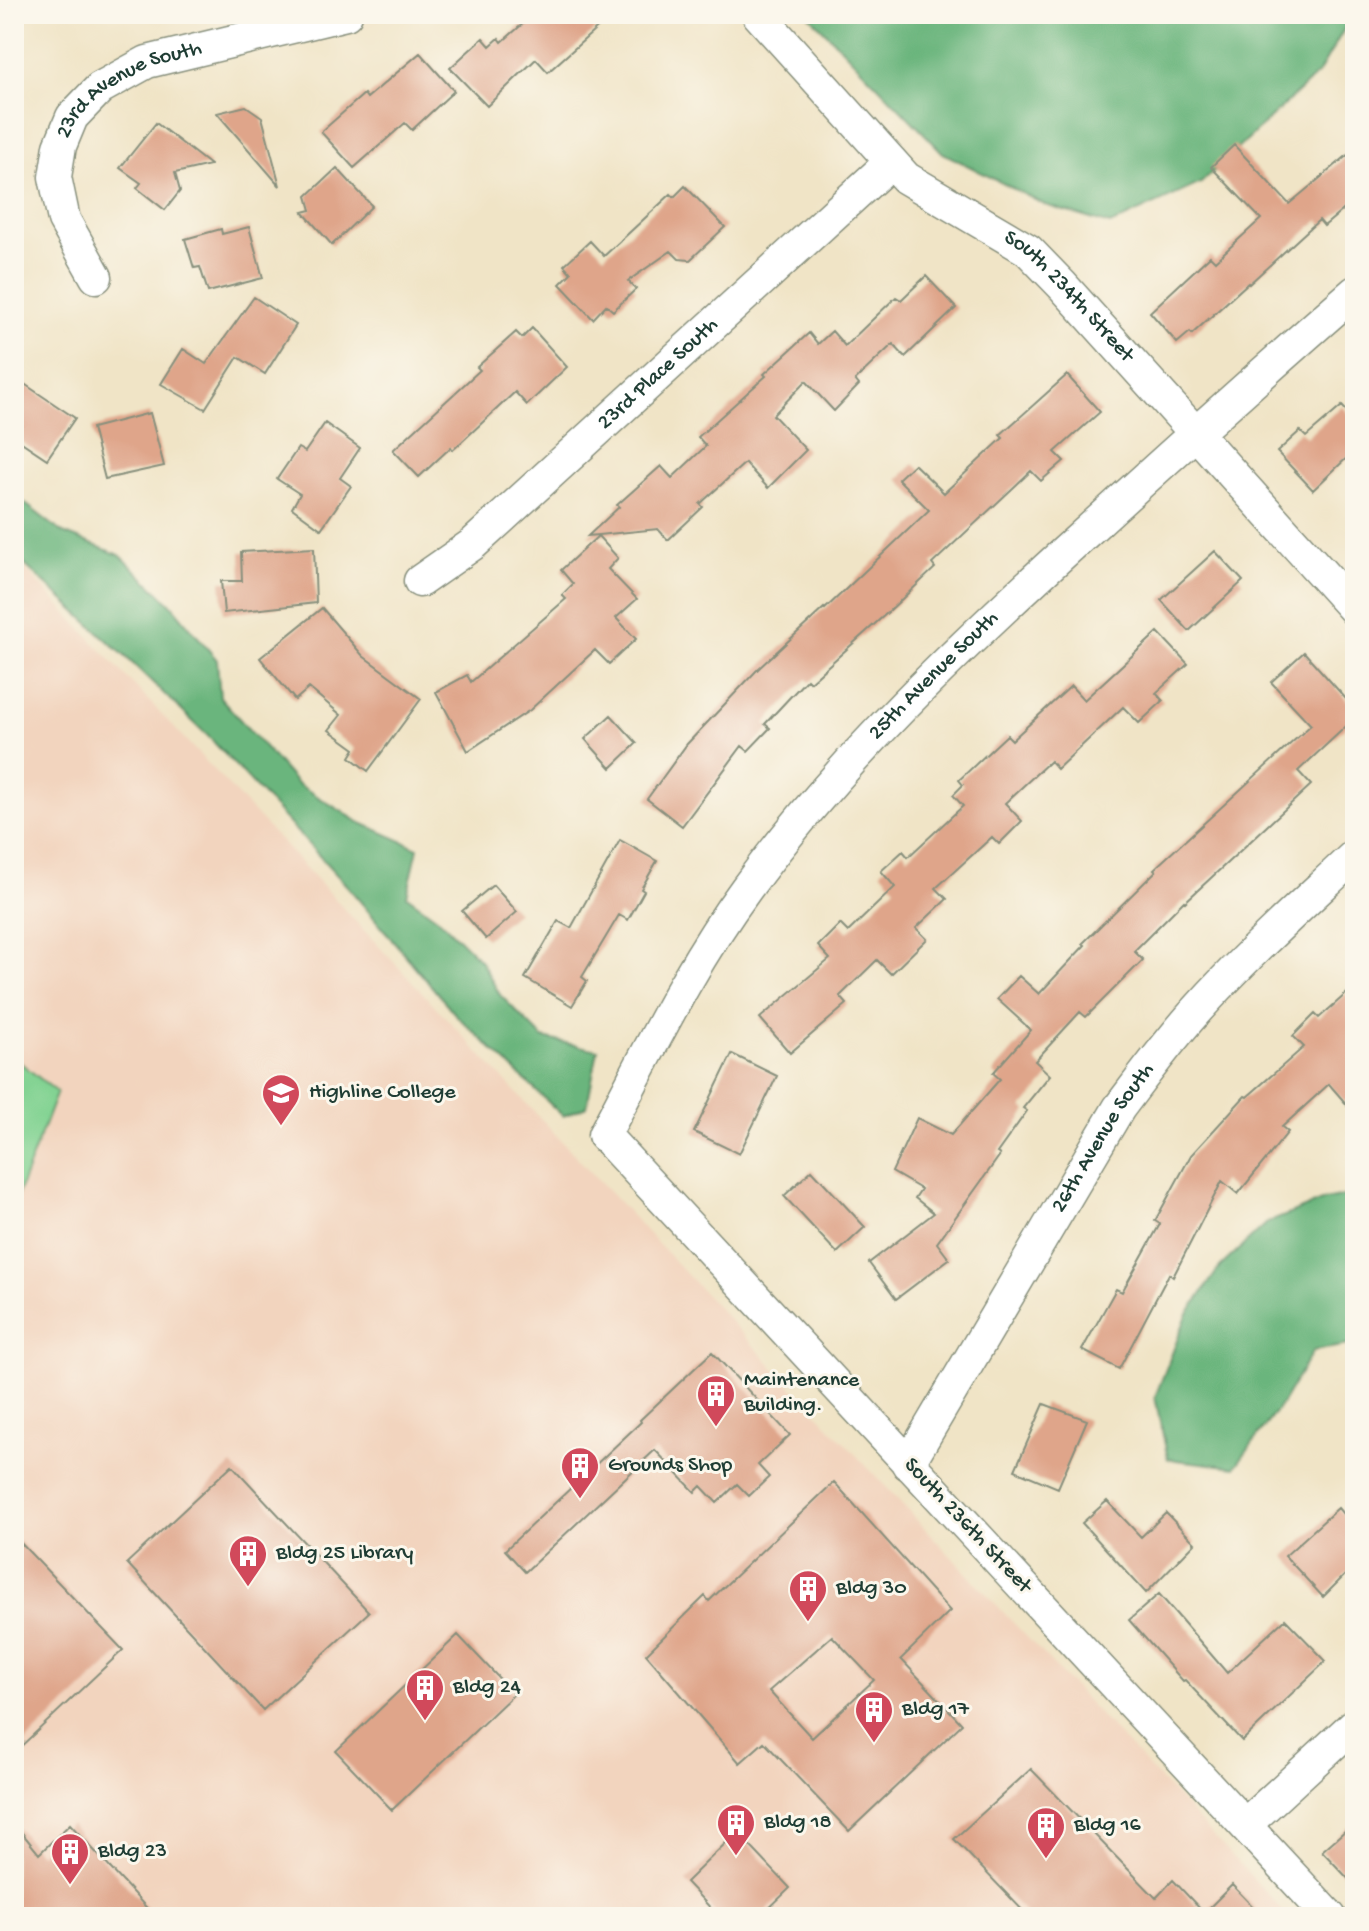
<svg xmlns="http://www.w3.org/2000/svg" width="1369" height="1931" font-family="'Gochi Hand',sans-serif">
	<style>
		.built { fill: #f2d4be }
		.green { fill: #83d393; stroke: #518864; stroke-width: 2 }
		.forest { fill: #6ab57d; stroke: #447958; stroke-width: 2 }
		.building { fill: #dfa58a; fill-rule: evenodd }
		.lines { fill: none; stroke-linecap: round; stroke-linejoin: round }
		.street-casing { stroke: #88907d; stroke-width: 35 }
		.street { stroke: #fff; stroke-width: 32 }
		.labels { text-anchor: middle; dominant-baseline: central; stroke-width: 6; stroke-linejoin: round; paint-order: stroke }
		.street-label { font-size: 22px; fill: #1f3d34; stroke: #fbf7ec }
		.poi-label { font-size: 22px; fill: #1f3d34; stroke: #fbf7ec; text-anchor: start }
	</style>
	<rect width="100%" height="100%" fill="#fbf7ec"/>
	<filter id="ink" filterUnits="userSpaceOnUse"><feTurbulence type="fractalNoise" baseFrequency=".0125" numOctaves="2"/><feDisplacementMap in="SourceGraphic" scale="16" xChannelSelector="R" yChannelSelector="G"/><feConvolveMatrix kernelMatrix="1 2 1 2 8 2 1 2 1" color-interpolation-filters="sRGB"/></filter>
	<filter id="wash" filterUnits="userSpaceOnUse"><feTurbulence type="fractalNoise" baseFrequency=".006" numOctaves="4" result="noise"/><feDisplacementMap in="SourceGraphic" scale="32" xChannelSelector="R" yChannelSelector="G"/><feGaussianBlur stdDeviation="1.8" result="paint"/><feColorMatrix in="noise" values="0 0 0 0 0 0 0 0 0 0 0 0 0 0 0 0 0 1.4 0 .05"/><feComposite in="paint" operator="in"/></filter>
	<g filter="url(#wash)">
		<rect width="100%" height="100%" fill="#f0e4c6"/>
		<!-- built -->
		<path class="built" d="M 14,557 L 1083,1697 L 1289,1917 L 14,1917 Z"/>
		<!-- green -->
		<path class="green" d="M 14,1060 L 18,1061 L 57,1092 L 14,1204 Z"/>
		<!-- forest -->
		<path class="forest" d="M 808,14 L 1353,14 L 1319,72 L 1201,183 L 1110,225 L 1045,205 L 943,153 Z
			M 14,495 L 63,533 L 120,555 L 170,603 L 217,660 L 220,697 L 296,783 L 359,822 L 418,848 L 407,896 L 441,921 L 481,961 L 500,995 L 543,1038 L 598,1050 L 587,1106 L 563,1116 L 455,1014 L 349,888 L 208,736 L 127,658 L 14,555 Z
			M 1355,1194 L 1355,1344 L 1313,1351 L 1282,1403 L 1235,1467 L 1168,1459 L 1155,1397 L 1187,1315 L 1220,1267 L 1267,1223 L 1324,1200 Z"/>
		<g id="blocks">
			<!-- building -->
			<path class="building" d="M 534,14 L 613,14 L 548,72 L 536,59 L 487,106 L 450,68 L 483,38 L 490,46 L 499,38 L 502,42 Z
				M 420,53 L 454,91 L 412,130 L 405,123 L 354,168 L 321,132 L 364,94 L 367,98 Z
				M 246,106 L 262,117 L 280,186 L 217,113 Z
				M 156,123 L 210,165 L 175,173 L 180,191 L 165,210 L 137,188 L 141,183 L 120,168 Z
				M 1234,145 L 1289,204 L 1355,149 L 1355,200 L 1324,226 L 1319,220 L 1249,284 L 1248,283 L 1192,334 L 1190,332 L 1177,343 L 1150,312 L 1210,256 L 1215,261 L 1261,219 L 1211,167 Z
				M 337,168 L 372,206 L 332,245 L 303,212 L 311,210 L 307,196 Z
				M 685,186 L 725,227 L 690,260 L 679,259 L 671,251 L 628,281 L 636,289 L 613,311 L 606,305 L 593,319 L 560,284 L 571,273 L 564,265 L 590,241 L 604,256 L 671,194 L 674,197 Z
				M 249,227 L 263,278 L 208,292 L 200,267 L 194,268 L 185,239 L 221,229 L 222,234 Z
				M 926,276 L 956,308 L 905,357 L 893,344 L 855,380 L 859,385 L 834,411 L 806,381 L 773,415 L 806,450 L 768,488 L 745,463 L 700,504 L 703,507 L 668,540 L 658,529 L 588,536 L 619,507 L 617,505 L 661,466 L 672,478 L 706,446 L 698,437 L 766,376 L 764,374 L 809,333 L 818,344 L 832,331 L 845,346 L 896,297 L 901,300 Z
				M 254,297 L 296,325 L 265,374 L 238,357 L 205,409 L 161,384 L 183,349 L 206,364 Z
				M 532,328 L 567,367 L 527,405 L 515,392 L 453,450 L 451,447 L 419,477 L 393,450 L 480,370 L 477,367 L 516,332 L 522,338 Z
				M 1067,375 L 1100,412 L 1055,452 L 1064,461 L 1041,481 L 1031,471 L 932,564 L 935,568 L 887,613 L 810,682 L 807,679 L 765,724 L 770,728 L 748,751 L 742,746 L 682,826 L 647,799 L 687,744 L 758,669 L 824,608 L 825,609 L 929,510 L 898,479 L 914,464 L 944,493 L 1003,438 L 1000,435 Z
				M 14,377 L 75,418 L 47,459 L 14,437 Z
				M 1342,406 L 1355,420 L 1355,450 L 1313,490 L 1277,452 L 1300,431 L 1306,437 Z
				M 150,413 L 164,466 L 105,479 L 92,428 Z
				M 325,423 L 360,448 L 340,478 L 351,486 L 321,529 L 292,508 L 300,494 L 277,479 L 298,448 L 305,452 Z
				M 598,536 L 618,558 L 608,569 L 637,599 L 616,618 L 636,639 L 609,664 L 595,650 L 530,710 L 468,751 L 436,692 L 467,675 L 471,682 L 566,599 L 562,595 L 573,584 L 561,570 Z
				M 314,548 L 316,603 L 224,613 L 221,581 L 242,581 L 241,552 Z
				M 1215,551 L 1243,581 L 1189,631 L 1161,600 Z
				M 322,608 L 363,656 L 421,699 L 368,771 L 350,757 L 355,749 L 329,730 L 341,715 L 309,688 L 295,700 L 260,658 Z
				M 1158,632 L 1188,664 L 1156,693 L 1163,701 L 1139,723 L 1123,707 L 1057,769 L 1050,761 L 1005,803 L 1022,821 L 999,844 L 992,837 L 936,888 L 947,899 L 916,928 L 927,939 L 891,974 L 877,960 L 840,996 L 847,1004 L 790,1053 L 760,1018 L 830,959 L 818,946 L 840,924 L 848,932 L 895,887 L 881,871 L 903,851 L 908,857 L 963,806 L 953,795 L 963,785 L 959,780 L 1007,735 L 1012,740 L 1071,686 L 1084,700 Z
				M 1304,652 L 1355,709 L 1355,718 L 1298,771 L 1311,785 L 1185,902 L 1184,901 L 1134,951 L 1143,960 L 1086,1017 L 1080,1012 L 1035,1061 L 1050,1075 L 1023,1108 L 1027,1111 L 997,1153 L 1000,1155 L 937,1243 L 949,1259 L 896,1299 L 869,1263 L 934,1213 L 915,1198 L 921,1189 L 892,1172 L 917,1118 L 951,1135 L 1000,1079 L 993,1073 L 1031,1030 L 997,999 L 1019,976 L 1039,994 L 1085,945 L 1083,943 L 1156,871 L 1154,869 L 1311,725 L 1271,682 Z
				M 611,715 L 637,743 L 611,768 L 585,739 Z
				M 620,840 L 657,861 L 641,889 L 644,891 L 628,920 L 619,915 L 582,977 L 587,981 L 572,1006 L 525,978 L 558,921 L 571,928 Z
				M 493,885 L 517,912 L 486,939 L 462,911 Z
				M 1355,986 L 1355,1114 L 1329,1084 L 1282,1127 L 1288,1132 L 1238,1194 L 1222,1181 L 1173,1277 L 1169,1274 L 1119,1369 L 1082,1350 L 1116,1289 L 1122,1292 L 1160,1224 L 1155,1221 L 1191,1155 L 1245,1096 L 1247,1097 L 1304,1047 L 1293,1036 L 1315,1014 L 1319,1018 Z
				M 732,1054 L 777,1076 L 739,1154 L 694,1132 Z
				M 812,1170 L 865,1227 L 837,1253 L 784,1196 Z
				M 712,1352 L 790,1435 L 758,1465 L 769,1477 L 749,1496 L 737,1484 L 717,1503 L 701,1486 L 695,1492 L 655,1450 L 525,1572 L 505,1550 L 641,1422 L 640,1420 Z
				M 1044,1404 L 1087,1420 L 1058,1488 L 1015,1470 Z
				M 232,1465 L 369,1612 L 263,1710 L 127,1563 Z
				M 834,1482 L 950,1611 L 901,1659 L 962,1724 L 849,1831 L 764,1742 L 740,1763 L 646,1654 L 705,1596 L 709,1601 ZM 832,1636 L 874,1680 L 812,1738 L 769,1691 Z
				M 1107,1501 L 1141,1537 L 1166,1513 L 1195,1543 L 1146,1593 L 1082,1523 Z
				M 1338,1508 L 1355,1528 L 1355,1565 L 1323,1597 L 1285,1556 Z
				M 14,1536 L 123,1650 L 14,1753 Z
				M 1159,1594 L 1227,1673 L 1285,1619 L 1326,1661 L 1242,1741 L 1185,1680 L 1183,1681 L 1129,1620 Z
				M 458,1635 L 514,1694 L 392,1810 L 336,1751 Z
				M 1031,1769 L 1156,1898 L 1173,1880 L 1204,1913 L 1232,1885 L 1263,1917 L 1029,1917 L 954,1839 Z
				M 1355,1822 L 1355,1886 L 1322,1851 Z
				M 14,1823 L 39,1854 L 70,1824 L 155,1917 L 14,1917 Z
				M 737,1832 L 790,1888 L 760,1917 L 719,1917 L 686,1882 Z"/>
		</g>
	</g>
	<g filter="url(#ink)">
		<use href="#blocks" fill-opacity="0" stroke="#88907d" stroke-width="2"/>
		<g class="lines">
			<!-- street casing -->
			<g class="street-casing">
				<g id="street">
					<path id="s1" d="M 758,14 L 906,178 L 1028,250 L 1062,285 L 1355,610"/>
					<path id="s2" d="M 96,277 L 64,220 L 55,177 L 60,146 L 72,117 L 100,88 L 147,62 L 346,14"/>
					<path id="s3" d="M 420,581 L 473,544 L 891,162"/>
					<path id="s4" d="M 908,1464 L 1119,1108 C 1144,1075 1168,1042 1196,1011 C 1245,956 1301,906 1355,855"/>
					<path d="M 1246,1824 L 1355,1724"/>
					<path id="s5" d="M 1330,1917 L 604,1135 C 649,1051 690,965 746,889 C 840,760 962,645 1080,538 C 1171,455 1262,373 1355,292"/>
				</g>
			</g>
			<!-- street -->
			<use href="#street" class="street"/>
		</g>
	</g>
	<!-- icons -->
	<defs>
		<g id="university-pin" transform="scale(2)"><path d="M0 17L-7.5 6A9.5 9.5 0 1 1 7.5 6Z" fill="#d1495b" stroke="#fbf7ec"/><path d="M0-5L7-2L0 1L-7-2ZM-4 1L0 2.5L4 1V4Q0 6-4 4Z" fill="#fff"/></g>
		<g id="building-pin" transform="scale(2)"><path d="M0 17L-7.5 6A9.5 9.5 0 1 1 7.5 6Z" fill="#d1495b" stroke="#fbf7ec"/><path d="M-4-6H4V6H1V3H-1V6H-4ZM-2.5-4.3h1.7v1.8h-1.7ZM.8-4.3h1.7v1.8H.8ZM-2.5-1h1.7V.8h-1.7ZM.8-1h1.7V.8H.8Z" fill="#fff"/></g>
	</defs>
	<g fill-rule="evenodd">
		<use href="#university-pin" x="281" y="1093"/>
		<use href="#building-pin" x="716" y="1394"/>
		<use href="#building-pin" x="580" y="1466"/>
		<use href="#building-pin" x="248" y="1554"/>
		<use href="#building-pin" x="808" y="1589"/>
		<use href="#building-pin" x="425" y="1688"/>
		<use href="#building-pin" x="874" y="1710"/>
		<use href="#building-pin" x="736" y="1823"/>
		<use href="#building-pin" x="1046" y="1826"/>
		<use href="#building-pin" x="70" y="1852"/>
	</g>
	<g class="labels">
		<!-- street labels -->
		<g class="street-label">
			<text stroke="none"><textPath href="#s2" startOffset="236">23rd Avenue South</textPath></text>
			<text stroke="none"><textPath href="#s1" startOffset="424">South 234th Street</textPath></text>
			<text stroke="none"><textPath href="#s3" startOffset="316">23rd Place South</textPath></text>
			<text stroke="none"><textPath href="#s5" startOffset="1636">25th Avenue South</textPath></text>
			<text stroke="none"><textPath href="#s4" startOffset="380">26th Avenue South</textPath></text>
			<text transform="translate(967 1526) rotate(47)">South 236th Street</text>
		</g>
		<!-- poi labels -->
		<g class="poi-label">
			<text x="309" y="1093">Highline College</text>
			<text x="744" y="1381">Maintenance<tspan x="744" dy="25">Building.</tspan></text>
			<text x="608" y="1466">Grounds Shop</text>
			<text x="276" y="1554">Bldg 25 Library</text>
			<text x="836" y="1589">Bldg 30</text>
			<text x="453" y="1688">Bldg 24</text>
			<text x="902" y="1710">Bldg 17</text>
			<text x="764" y="1823">Bldg 18</text>
			<text x="1074" y="1826">Bldg 16</text>
			<text x="98" y="1852">Bldg 23</text>
		</g>
	</g>
	<!-- margin -->
	<rect width="1369" height="1931" fill="none" stroke="#fbf7ec" stroke-width="48"/>
</svg>
